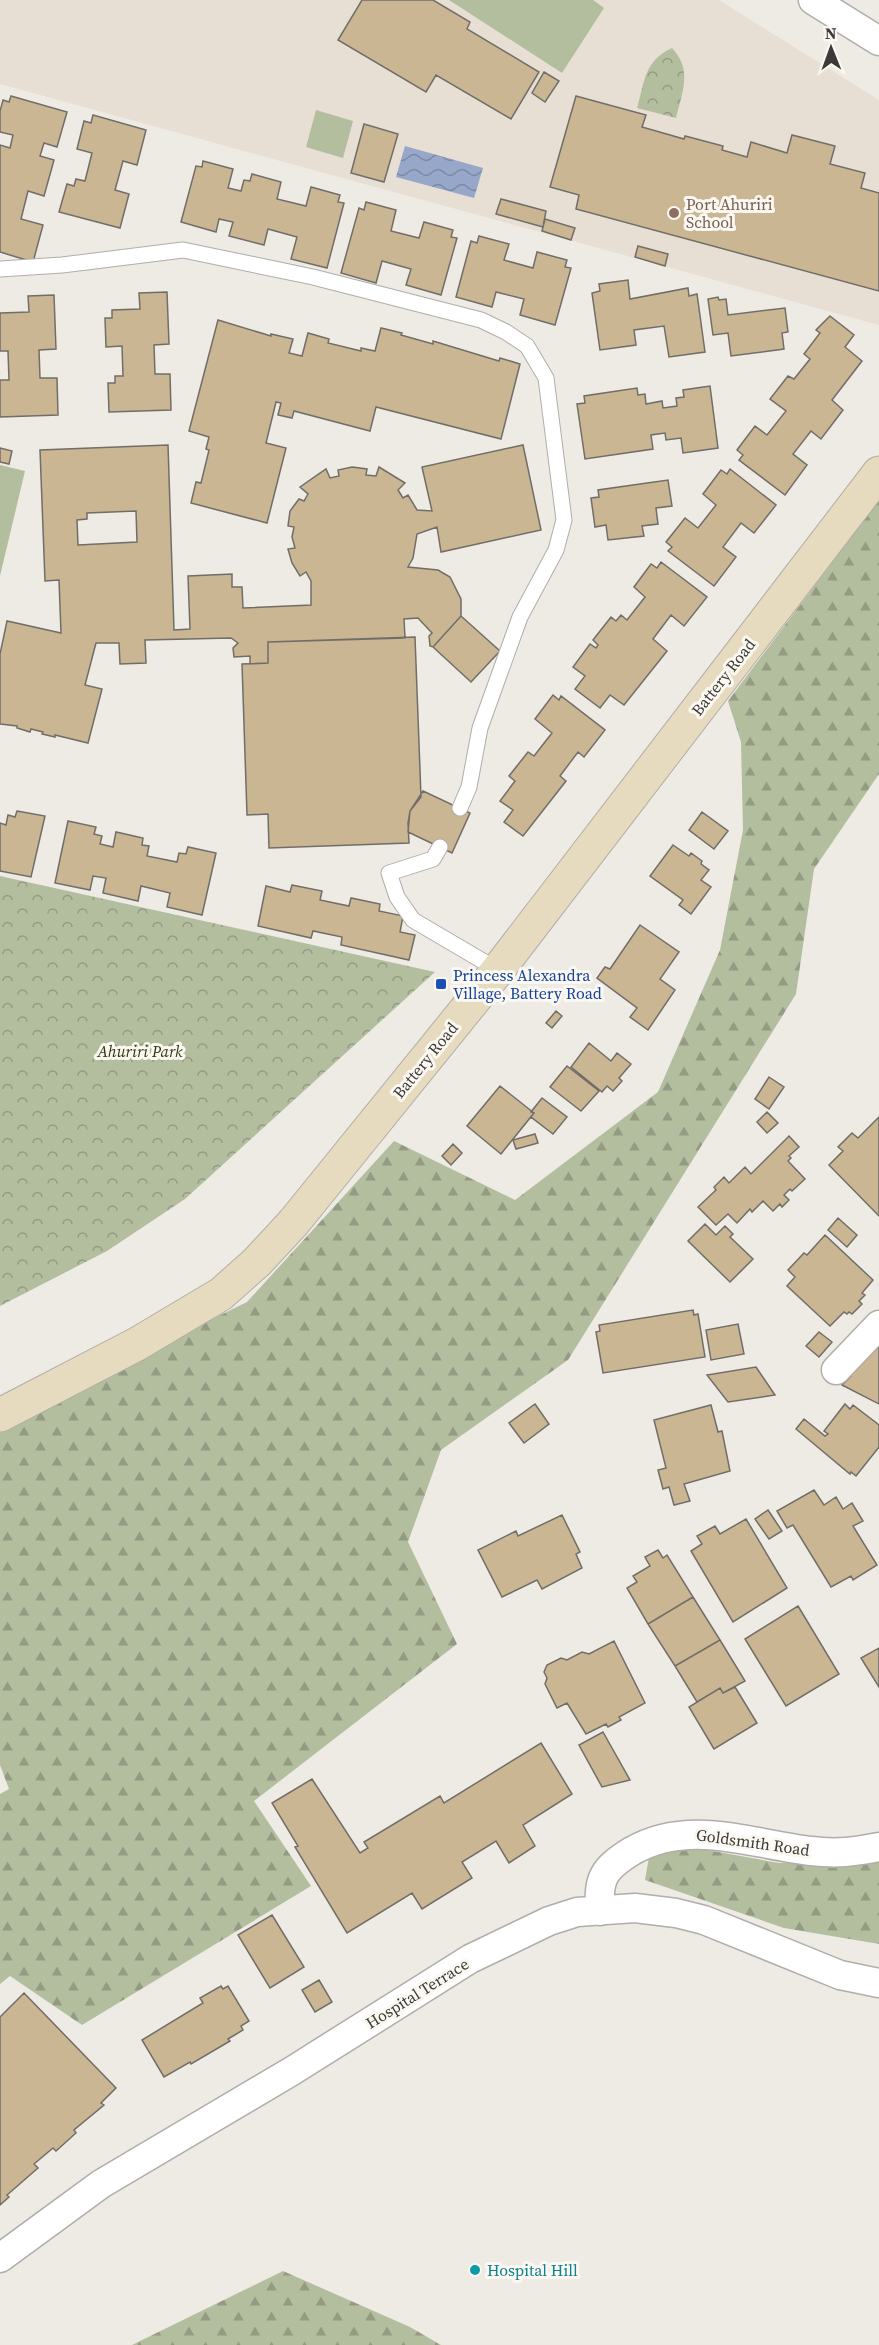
<svg xmlns="http://www.w3.org/2000/svg" width="879" height="2345" font-family="'Source Serif 4',serif">
	<style>
		.built { fill: #e7dfd3 }
		.grass { fill: #b3be9f }
		.forest { fill: url(#forest-firs) }
		.park { fill: url(#park-crowns) }
		.water { fill: url(#water-waves) }
		.building { fill: #cab692; stroke: #716e69; stroke-width: 1.5; fill-rule: evenodd }
		.lines { fill: none; stroke-linecap: round; stroke-linejoin: round }
		.lane-casing { stroke: #b1ada8; stroke-width: 17 }
		.street-casing { stroke: #b1ada8; stroke-width: 31 }
		.secondary-casing { stroke: #b1ada8; stroke-width: 35 }
		.lane { stroke: #fff; stroke-width: 15 }
		.street { stroke: #fff; stroke-width: 28 }
		.secondary { stroke: #e6dbbe; stroke-width: 33 }
		.education-dot { fill: #8d6e63; stroke: #fbf8f2; stroke-width: 2 }
		.transit-dot { fill: #1a4fb4; stroke: #fbf8f2; stroke-width: 2 }
		.culture-dot { fill: #0f9aa8; stroke: #fbf8f2; stroke-width: 2 }
		.labels { text-anchor: middle; dominant-baseline: central; stroke-width: 6; stroke-linejoin: round; paint-order: stroke }
		.education-label { font-size: 16px; fill: #785e54; stroke: #fbf8f2; text-anchor: start }
		.street-label { font-size: 16px; fill: #3c3a38; stroke: #fbf8f2 }
		.transit-label { font-size: 16px; fill: #164399; stroke: #fbf8f2; text-anchor: start }
		.park-label { font-size: 16px; font-style: italic; fill: #2d390d; stroke: #fbf8f2 }
		.culture-label { font-size: 16px; fill: #0d838f; stroke: #fbf8f2; text-anchor: start }
	</style>
	<defs>
		<pattern id="forest-firs" width="22" height="20" patternUnits="userSpaceOnUse" patternTransform="scale(1.5)"><rect width="22" height="20" fill="#b3be9f"/><path d="M5 1l3.5 6h-7zM16 11l3.5 6h-7z" fill="#939b83"/></pattern>
		<pattern id="park-crowns" width="20" height="18" patternUnits="userSpaceOnUse" patternTransform="scale(1.5)"><rect width="20" height="18" fill="#b3be9f"/><path d="M2 6a3 3 0 1 1 6 0M12 15a3 3 0 1 1 6 0" fill="none" stroke="#939b83"/></pattern>
		<pattern id="water-waves" width="16" height="10" patternUnits="userSpaceOnUse" patternTransform="scale(1.5)"><rect width="16" height="10" fill="#96a7c9"/><path d="M0 5q4-4 8 0t8 0" fill="none" stroke="#7c89a4"/></pattern>
	</defs>
	<rect width="100%" height="100%" fill="#eeeae4"/>
	<!-- built -->
	<path class="built" d="M 0,0 L 719,0 L 879,100 L 879,325 L 0,84 Z"/>
	<!-- grass -->
	<path class="grass" d="M 449,0 L 593,0 L 604,8 L 562,73 Z
		M 316,110 L 353,121 L 343,158 L 306,147 Z
		M 0,465 L 25,471 L 0,576 Z"/>
	<!-- forest -->
	<path class="forest" d="M 879,500 L 879,774 L 814,869 L 796,994 L 568,1360 L 441,1450 L 408,1542 L 457,1644 L 254,1801 L 311,1886 L 82,2025 L 10,1976 L 0,1984 L 0,1794 L 9,1789 L 0,1765 L 0,1423 L 247,1302 L 394,1141 L 515,1200 L 658,1092 L 720,950 L 743,830 L 741,742 L 728,701 Z
		M 652,1840 L 779,1863 L 879,1859 L 879,1944 L 784,1928 L 645,1880 Z
		M 283,2271 L 410,2327 L 441,2345 L 132,2345 Z"/>
	<!-- park -->
	<path class="park" d="M 672,48 C 693,70 682,92 676,118 L 637,108 C 645,81 644,61 672,48 Z
		M 0,876 L 435,972 L 185,1199 L 107,1251 L 0,1306 Z"/>
	<!-- water -->
	<path class="water" d="M 405,146 L 483,168 L 474,198 L 396,177 Z"/>
	<!-- building -->
	<path class="building" d="M 362,0 L 433,0 L 470,22 L 467,29 L 539,72 L 511,119 L 436,75 L 426,92 L 338,40 Z
		M 544,72 L 559,81 L 545,102 L 532,93 Z
		M 11,96 L 67,112 L 57,147 L 44,143 L 40,156 L 54,160 L 44,196 L 28,191 L 21,219 L 43,225 L 33,262 L 0,252 L 0,145 L 10,148 L 13,135 L 0,132 L 0,111 L 3,100 L 9,102 Z
		M 576,96 L 646,115 L 642,127 L 684,139 L 685,136 L 723,146 L 722,150 L 747,157 L 751,142 L 787,153 L 792,135 L 835,146 L 830,164 L 865,173 L 861,188 L 879,193 L 879,291 L 576,209 L 579,195 L 550,187 Z
		M 93,115 L 146,130 L 137,165 L 123,161 L 115,190 L 129,194 L 120,228 L 59,212 L 67,184 L 74,186 L 76,179 L 85,181 L 92,153 L 77,149 L 84,121 L 91,123 Z
		M 364,124 L 398,134 L 384,182 L 351,173 Z
		M 203,161 L 233,169 L 228,188 L 241,191 L 244,180 L 250,181 L 252,174 L 281,182 L 277,199 L 306,206 L 311,187 L 340,195 L 338,202 L 344,203 L 327,268 L 291,259 L 297,237 L 268,229 L 264,245 L 229,236 L 233,222 L 219,219 L 216,232 L 181,222 L 196,166 L 202,167 Z
		M 501,199 L 546,211 L 543,227 L 496,214 Z
		M 366,202 L 396,210 L 391,231 L 419,238 L 424,222 L 453,230 L 451,237 L 457,238 L 441,295 L 406,285 L 411,269 L 382,261 L 376,283 L 341,273 L 359,208 L 364,210 Z
		M 545,219 L 575,228 L 571,240 L 542,231 Z
		M 479,236 L 509,244 L 504,260 L 533,268 L 537,252 L 567,260 L 565,267 L 571,268 L 555,325 L 520,315 L 524,299 L 496,292 L 492,307 L 456,297 L 471,241 L 477,243 Z
		M 638,246 L 668,254 L 665,266 L 635,257 Z
		M 628,280 L 630,299 L 688,288 L 689,296 L 697,294 L 705,352 L 669,357 L 664,326 L 634,330 L 636,345 L 600,350 L 592,293 L 600,291 L 599,284 Z
		M 167,292 L 169,344 L 154,345 L 155,374 L 170,374 L 171,410 L 109,412 L 108,383 L 115,383 L 115,376 L 123,376 L 122,346 L 106,347 L 105,318 L 112,318 L 112,310 L 140,309 L 139,293 Z
		M 54,295 L 56,349 L 39,350 L 40,378 L 57,378 L 58,415 L 0,417 L 0,380 L 9,380 L 8,351 L 0,351 L 0,313 L 29,312 L 28,296 Z
		M 718,297 L 719,300 L 726,299 L 728,315 L 785,308 L 788,332 L 782,333 L 784,349 L 731,356 L 728,333 L 713,335 L 708,299 Z
		M 830,316 L 854,335 L 845,347 L 862,361 L 832,400 L 843,410 L 821,439 L 811,431 L 793,454 L 807,465 L 785,495 L 739,460 L 743,455 L 737,450 L 755,426 L 767,435 L 786,411 L 770,399 L 788,376 L 794,379 L 810,359 L 804,354 L 820,333 L 816,330 Z
		M 218,320 L 271,336 L 271,334 L 293,339 L 289,353 L 302,356 L 308,333 L 329,339 L 328,343 L 361,351 L 361,348 L 375,351 L 381,328 L 402,333 L 401,335 L 433,344 L 433,341 L 499,361 L 500,358 L 520,364 L 501,439 L 376,407 L 370,431 L 294,411 L 292,418 L 278,415 L 281,403 L 276,402 L 266,443 L 286,448 L 267,523 L 191,503 L 196,482 L 201,483 L 209,450 L 206,449 L 209,437 L 189,431 Z
		M 710,386 L 718,448 L 683,453 L 681,438 L 666,440 L 665,433 L 651,435 L 653,449 L 585,459 L 577,404 L 585,403 L 584,396 L 637,388 L 638,395 L 645,394 L 646,404 L 662,401 L 663,408 L 677,406 L 676,398 L 684,397 L 683,390 Z
		M 168,445 L 174,630 L 190,629 L 188,576 L 232,574 L 232,587 L 242,587 L 243,608 L 311,605 L 311,581 L 306,572 L 300,576 L 292,563 L 288,549 L 295,548 L 292,537 L 294,527 L 288,526 L 290,511 L 299,499 L 304,501 L 308,494 L 300,487 L 326,469 L 330,478 L 339,476 L 338,470 L 352,467 L 367,469 L 366,475 L 376,476 L 379,467 L 405,483 L 398,490 L 403,498 L 408,495 L 417,510 L 432,511 L 422,467 L 523,445 L 541,530 L 441,552 L 437,527 L 417,534 L 413,558 L 408,567 L 438,570 L 450,577 L 461,599 L 461,616 L 433,647 L 430,646 L 429,636 L 432,633 L 418,618 L 404,619 L 405,638 L 268,642 L 268,663 L 250,664 L 250,656 L 234,657 L 233,648 L 238,643 L 231,638 L 145,640 L 146,663 L 120,664 L 119,643 L 96,643 L 85,685 L 102,689 L 88,743 L 55,735 L 55,737 L 42,734 L 43,732 L 31,729 L 30,732 L 17,728 L 17,726 L 0,724 L 0,654 L 7,621 L 61,633 L 59,580 L 45,581 L 40,450 ZM 136,511 L 137,542 L 78,545 L 77,520 L 87,519 L 87,513 Z
		M 0,448 L 12,451 L 9,464 L 0,462 Z
		M 730,469 L 776,505 L 754,533 L 741,523 L 723,547 L 736,557 L 714,586 L 668,551 L 672,547 L 666,542 L 685,518 L 698,528 L 716,505 L 703,494 L 721,470 L 727,474 Z
		M 668,480 L 672,506 L 656,508 L 658,524 L 642,526 L 644,536 L 608,540 L 606,525 L 595,527 L 591,498 L 599,497 L 598,490 Z
		M 661,562 L 707,597 L 684,626 L 671,615 L 653,639 L 667,651 L 624,705 L 610,695 L 600,708 L 575,689 L 585,676 L 573,667 L 590,644 L 596,648 L 598,645 L 593,640 L 611,617 L 616,621 L 621,615 L 627,620 L 645,597 L 634,587 L 651,564 L 657,568 Z
		M 461,616 L 500,651 L 471,682 L 433,647 Z
		M 415,637 L 421,797 L 410,811 L 408,823 L 409,843 L 269,848 L 268,814 L 247,815 L 242,664 L 268,663 L 268,642 Z
		M 553,695 L 559,700 L 561,696 L 605,730 L 584,757 L 578,752 L 560,776 L 566,781 L 523,836 L 504,822 L 513,810 L 500,801 L 515,781 L 509,776 L 528,752 L 534,756 L 552,733 L 535,719 Z
		M 423,791 L 470,813 L 452,853 L 408,832 L 410,811 Z
		M 17,811 L 45,816 L 31,877 L 0,871 L 0,823 L 6,825 L 8,815 L 15,817 Z
		M 702,812 L 728,831 L 714,849 L 689,830 Z
		M 68,821 L 96,827 L 94,834 L 102,836 L 100,844 L 113,847 L 116,832 L 143,838 L 142,845 L 149,846 L 147,856 L 177,862 L 179,853 L 186,854 L 188,847 L 216,853 L 202,915 L 167,907 L 170,893 L 141,886 L 138,901 L 103,893 L 106,878 L 93,876 L 90,890 L 55,883 Z
		M 673,845 L 689,856 L 691,853 L 702,861 L 701,864 L 709,870 L 701,880 L 711,887 L 691,914 L 679,905 L 683,900 L 650,876 Z
		M 292,885 L 322,891 L 320,900 L 349,906 L 351,898 L 380,904 L 379,911 L 403,916 L 400,932 L 415,935 L 409,960 L 341,945 L 342,937 L 313,931 L 311,938 L 258,926 L 266,886 L 290,892 Z
		M 640,925 L 679,952 L 660,979 L 675,990 L 648,1030 L 630,1017 L 637,1008 L 597,978 L 605,967 L 610,969 Z
		M 556,1011 L 562,1016 L 552,1028 L 546,1023 Z
		M 589,1043 L 611,1061 L 617,1053 L 631,1064 L 619,1078 L 622,1081 L 613,1091 L 607,1086 L 602,1092 L 571,1067 Z
		M 567,1066 L 599,1091 L 581,1111 L 550,1087 Z
		M 769,1077 L 784,1087 L 769,1109 L 755,1099 Z
		M 500,1086 L 534,1113 L 501,1154 L 467,1126 Z
		M 542,1098 L 567,1117 L 553,1134 L 531,1117 L 534,1113 L 531,1112 Z
		M 767,1112 L 778,1123 L 767,1133 L 757,1122 Z
		M 879,1117 L 879,1216 L 829,1165 L 843,1151 L 838,1147 L 852,1133 L 858,1138 Z
		M 535,1134 L 538,1143 L 516,1149 L 513,1140 Z
		M 789,1136 L 799,1147 L 789,1156 L 791,1158 L 788,1161 L 805,1179 L 792,1191 L 790,1189 L 784,1195 L 789,1200 L 782,1207 L 780,1204 L 773,1211 L 763,1201 L 752,1212 L 750,1209 L 737,1223 L 728,1214 L 716,1225 L 698,1207 L 716,1190 L 714,1187 L 724,1177 L 729,1183 L 745,1167 L 751,1174 Z
		M 453,1144 L 462,1153 L 451,1165 L 442,1156 Z
		M 838,1218 L 857,1235 L 847,1247 L 828,1230 Z
		M 705,1224 L 716,1235 L 725,1226 L 733,1234 L 730,1237 L 753,1259 L 730,1282 L 688,1241 Z
		M 825,1235 L 873,1280 L 862,1293 L 865,1295 L 859,1301 L 862,1304 L 852,1314 L 849,1312 L 847,1314 L 844,1312 L 830,1326 L 787,1286 L 795,1277 L 788,1270 L 804,1253 L 807,1255 Z
		M 693,1310 L 694,1315 L 698,1314 L 705,1357 L 603,1373 L 596,1332 L 600,1331 L 599,1325 Z
		M 738,1324 L 744,1354 L 711,1360 L 706,1330 Z
		M 819,1332 L 832,1342 L 819,1357 L 806,1346 Z
		M 879,1346 L 879,1404 L 842,1385 L 851,1376 L 849,1375 Z
		M 756,1367 L 775,1395 L 728,1402 L 707,1375 Z
		M 535,1404 L 549,1424 L 524,1443 L 509,1423 Z
		M 845,1404 L 850,1409 L 853,1405 L 879,1425 L 879,1447 L 856,1476 L 851,1472 L 850,1474 L 796,1429 L 804,1419 L 825,1436 L 828,1434 L 824,1431 Z
		M 711,1405 L 718,1432 L 722,1431 L 730,1471 L 684,1484 L 690,1501 L 674,1505 L 669,1487 L 663,1489 L 658,1470 L 666,1468 L 654,1420 Z
		M 814,1490 L 824,1505 L 836,1497 L 843,1509 L 852,1503 L 863,1521 L 853,1526 L 877,1565 L 853,1580 L 851,1576 L 831,1587 L 793,1525 L 787,1528 L 777,1511 Z
		M 768,1510 L 782,1531 L 769,1539 L 755,1519 Z
		M 562,1515 L 580,1552 L 576,1554 L 582,1568 L 542,1589 L 537,1580 L 502,1597 L 478,1550 L 516,1531 L 518,1536 Z
		M 746,1519 L 787,1588 L 733,1622 L 691,1551 L 702,1544 L 697,1536 L 715,1526 L 720,1534 Z
		M 658,1550 L 663,1558 L 667,1555 L 693,1597 L 648,1624 L 627,1588 L 637,1582 L 633,1576 L 650,1566 L 645,1557 Z
		M 693,1597 L 720,1640 L 675,1666 L 648,1624 Z
		M 798,1606 L 839,1674 L 786,1706 L 745,1639 Z
		M 720,1640 L 745,1681 L 723,1693 L 720,1688 L 697,1702 L 675,1666 Z
		M 614,1641 L 645,1703 L 619,1717 L 621,1720 L 608,1727 L 606,1724 L 586,1734 L 567,1703 L 557,1708 L 545,1684 L 547,1678 L 544,1672 L 547,1665 L 561,1658 L 567,1660 L 582,1652 L 589,1654 Z
		M 879,1648 L 879,1687 L 861,1658 Z
		M 735,1687 L 757,1723 L 714,1749 L 689,1707 L 720,1688 L 723,1693 Z
		M 603,1732 L 630,1780 L 602,1787 L 579,1745 Z
		M 541,1743 L 572,1794 L 523,1825 L 535,1846 L 509,1863 L 496,1841 L 462,1862 L 472,1878 L 422,1909 L 412,1893 L 347,1933 L 295,1847 L 298,1846 L 272,1803 L 312,1779 L 360,1853 L 368,1848 L 364,1842 L 440,1796 L 444,1803 Z
		M 272,1915 L 304,1967 L 270,1988 L 238,1935 Z
		M 319,1980 L 332,2002 L 315,2012 L 302,1990 Z
		M 221,1986 L 223,1989 L 228,1986 L 249,2021 L 241,2026 L 243,2030 L 228,2039 L 230,2041 L 191,2064 L 190,2062 L 164,2077 L 142,2040 L 203,2003 L 200,1998 Z
		M 24,1993 L 116,2088 L 101,2103 L 104,2105 L 74,2130 L 76,2133 L 56,2151 L 53,2148 L 34,2164 L 38,2168 L 7,2195 L 9,2197 L 0,2205 L 0,2017 Z"/>
	<g class="lines">
		<!-- lane casing -->
		<g class="lane-casing">
			<path id="lane" d="M 0,269 L 62,265 L 183,250 L 313,277 L 481,320 L 506,332 L 527,346 L 546,378 L 564,520 L 556,550 L 520,617 L 480,728 L 469,787 L 460,808
				M 440,847 L 433,859 L 389,873 L 397,897 L 413,920 L 498,970"/>
		</g>
		<!-- street casing -->
		<g class="street-casing">
			<path id="street" d="M 813,0 L 879,41
				M 836,1370 L 879,1325
				M 600,1911 C 598,1878 603,1869 632,1851 C 689,1818 751,1844 811,1851 C 837,1854 853,1852 879,1847
				M 0,2258 L 101,2184 L 292,2071 L 470,1959 L 549,1921 L 577,1912 L 635,1908 L 676,1913 L 704,1920 L 840,1975 L 879,1983"/>
		</g>
		<!-- secondary casing -->
		<g class="secondary-casing">
			<path id="secondary" d="M 0,1415 L 137,1344 L 221,1294 L 257,1262 L 294,1222 L 498,970 L 879,473"/>
		</g>
		<!-- lane -->
		<use href="#lane" class="lane"/>
		<!-- street -->
		<use href="#street" class="street"/>
		<!-- secondary -->
		<use href="#secondary" class="secondary"/>
	</g>
	<!-- markers -->
	<circle class="education-dot" cx="674" cy="213" r="6"/>
	<rect class="transit-dot" x="435" y="978" width="12" height="12" rx="3"/>
	<circle class="culture-dot" cx="475" cy="2270" r="6"/>
	<g class="labels">
		<!-- education labels -->
		<g class="education-label">
			<text x="686" y="204">Port Ahuriri<tspan x="686" dy="18">School</tspan></text>
		</g>
		<!-- street labels -->
		<g class="street-label">
			<text transform="translate(723 677) rotate(-52)">Battery Road</text>
			<text transform="translate(425 1060) rotate(-51)">Battery Road</text>
			<text transform="translate(753 1842) rotate(8)">Goldsmith Road</text>
			<text transform="translate(417 1993) rotate(-32)">Hospital Terrace</text>
		</g>
		<!-- transit labels -->
		<g class="transit-label">
			<text x="453" y="975">Princess Alexandra<tspan x="453" dy="18">Village, Battery Road</tspan></text>
		</g>
		<!-- park labels -->
		<g class="park-label">
			<text x="140" y="1051">Ahuriri Park</text>
		</g>
		<!-- culture labels -->
		<g class="culture-label">
			<text x="487" y="2270">Hospital Hill</text>
		</g>
	</g>
	<!-- north arrow -->
	<g transform="translate(831 48) rotate(359)" stroke="#fbf8f2" stroke-width="4.5" paint-order="stroke">
	<path d="M0-4.5L10 22L0 15L-10 22Z" fill="#3c3a38"/>
	<text y="-9" font-size="16" font-weight="bold" text-anchor="middle" fill="#3c3a38">N</text>
	</g>
</svg>
